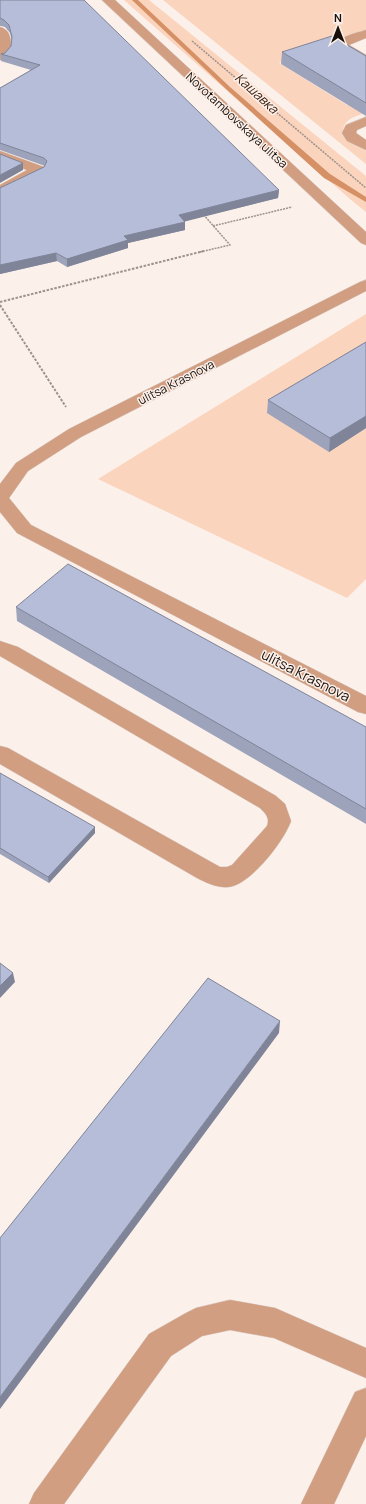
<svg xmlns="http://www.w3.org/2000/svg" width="366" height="1504" font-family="Manrope,sans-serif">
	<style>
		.green { fill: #fbd4be }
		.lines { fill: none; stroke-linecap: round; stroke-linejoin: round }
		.stream { fill: #d69065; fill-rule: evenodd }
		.minor-casing { stroke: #d8ccc6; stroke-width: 1 }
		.path-far1 { stroke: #9d928c; stroke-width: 1.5; stroke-dasharray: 2 1; stroke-linecap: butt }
		.path { stroke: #9d928c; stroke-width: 2; stroke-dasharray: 2.5 1.5; stroke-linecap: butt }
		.minor { fill: #d19e81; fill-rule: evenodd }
		.wall { fill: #9da3bb }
		.shaded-wall { fill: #7f8498 }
		.building { fill: #b6bdd9; stroke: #7f8498 }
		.labels { text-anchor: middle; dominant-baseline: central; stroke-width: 3; stroke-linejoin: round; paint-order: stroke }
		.far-street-label { font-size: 12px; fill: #180f09; stroke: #fcf0ea }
		.far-water-label { font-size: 13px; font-style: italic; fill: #3f2210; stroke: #fcf0ea }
		.street-label { font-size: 14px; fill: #180f09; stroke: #fcf0ea }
	</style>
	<rect width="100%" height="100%" fill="#fcf0ea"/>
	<!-- green -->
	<path class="green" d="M 124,0 L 149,0 L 366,176 L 366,212 L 350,199 Z
		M 163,0 L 366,0 L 366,31 L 322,42 L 330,47 L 279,63 L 347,105 L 366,99 L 366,113 C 356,116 346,118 343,129 L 349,139 L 366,151 L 366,164 Z
		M 366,314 L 366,579 L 347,598 L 98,479 Z"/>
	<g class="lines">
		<!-- stream -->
		<path class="stream" d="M 132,0 L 138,0 L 230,87 L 330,174 L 366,197 L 366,202 L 324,178 L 226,89 Z"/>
		<!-- minor casing -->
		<g class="minor-casing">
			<path id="minor" d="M 102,0 L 115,0 L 366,232 L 366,245 L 361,243 Z
				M 0,27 C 12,30 11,42 11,52 L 5,59 L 0,60 Z
				M 366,30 L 366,38 L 349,45 L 366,55 L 366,65 L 361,64 L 336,46 C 338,36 357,33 366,30 Z
				M 366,117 L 366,126 L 357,130 L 356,133 L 366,140 L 366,150 L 347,141 L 342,133 L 346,125 Z
				M 0,151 L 44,167 L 46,170 L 44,173 L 0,195 L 0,185 L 27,170 L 0,160 Z
				M 366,280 L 366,291 L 81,437 L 28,471 L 9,498 L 31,525 L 366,696 L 366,714 L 358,712 L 17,533 L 0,512 L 0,484 L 16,463 L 69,429 L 360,282 Z
				M 0,641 L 18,647 L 276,796 L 285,804 L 291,821 C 284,841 251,884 229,887 C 217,888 207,883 197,878 L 0,764 L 0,746 L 8,748 L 220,867 L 227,867 L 232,865 L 267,826 C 270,818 266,814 260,808 L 0,656 Z
				M 230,1300 L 275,1308 L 366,1348 L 366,1378 L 274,1338 L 230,1330 L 202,1336 L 171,1356 L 64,1504 L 29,1504 L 34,1493 L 149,1334 L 186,1313 L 196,1308 Z
				M 366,1388 L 366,1436 L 334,1504 L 301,1504 L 355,1392 Z"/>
		</g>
		<!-- path-far1 -->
		<path class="path-far1" d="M 192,41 L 366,188
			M 213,226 L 292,207
			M 200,252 L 230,245 L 203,214"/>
		<!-- path -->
		<path class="path" d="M 0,302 L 204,251
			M 0,305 L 66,407"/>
		<!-- minor -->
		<use href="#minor" class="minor"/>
	</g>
	<!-- wall -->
	<path class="wall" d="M 0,0 L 279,190 L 278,198 L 184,221 L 185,230 L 128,243 L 128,248 L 67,267 L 57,261 L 0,274 L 0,188 L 44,167 L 45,166 L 0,150 L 0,88 L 31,70 L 1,61 L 1,54 L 5,53 L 11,46 L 12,41 L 10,33 L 5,27 L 1,26 L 0,26 Z
		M 282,52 L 366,56 L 366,116 L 281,64 Z
		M 366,342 L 366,428 L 329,452 L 267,413 L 268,400 Z
		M 16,607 L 366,727 L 366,824 L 17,621 Z
		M 0,773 L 95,833 L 49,883 L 0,854 Z"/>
	<!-- shaded-wall -->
	<path class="shaded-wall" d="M 23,163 L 23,170 L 0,183 L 0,175 Z
		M 279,190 L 278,198 L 179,223 L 179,215 Z
		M 185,222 L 185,230 L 128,243 L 128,248 L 67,267 L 67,259 L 124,236 Z
		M 56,253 L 57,261 L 0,274 L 0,265 Z
		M 366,416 L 366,428 L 329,452 L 330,438 Z
		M 95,827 L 95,833 L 49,883 L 48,877 Z
		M 13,973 L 15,982 L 0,998 L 0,986 Z
		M 280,1021 L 279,1033 L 0,1409 L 0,1397 Z"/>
	<!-- building -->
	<path class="building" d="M 0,0 L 84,0 L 279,190 L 179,215 L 185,222 L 124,236 L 128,240 L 67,259 L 56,253 L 0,265 L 0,188 L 44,167 L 47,161 L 44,158 L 0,143 L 0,88 L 40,65 L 1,54 L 5,53 L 11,46 L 12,37 L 9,25 L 4,20 L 0,18 Z
		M 332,36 L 366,56 L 366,103 L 282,52 Z
		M 0,154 L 23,163 L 0,175 Z
		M 366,342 L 366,416 L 330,438 L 268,400 Z
		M 68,564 L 366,727 L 366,809 L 16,607 Z
		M 0,773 L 95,827 L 48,877 L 0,848 Z
		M 0,963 L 13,973 L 0,986 Z
		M 208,978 L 280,1021 L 0,1397 L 0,1238 Z"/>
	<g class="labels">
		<!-- far-street labels -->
		<g class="far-street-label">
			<text transform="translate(237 120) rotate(43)">Novotambovskaya ulitsa</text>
			<text transform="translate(176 382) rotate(-27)">ulitsa Krasnova</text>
		</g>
		<!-- far-water labels -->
		<g class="far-water-label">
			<text transform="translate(257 93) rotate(42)">Кашавка</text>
		</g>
		<!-- street labels -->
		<g class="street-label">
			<text transform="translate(306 675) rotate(27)">ulitsa Krasnova</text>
		</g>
	</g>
	<!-- north arrow -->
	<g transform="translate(338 28)" stroke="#fcf0ea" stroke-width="3" paint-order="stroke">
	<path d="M0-3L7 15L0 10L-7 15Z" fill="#180f09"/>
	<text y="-6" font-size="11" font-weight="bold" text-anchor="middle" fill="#180f09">N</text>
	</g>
</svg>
